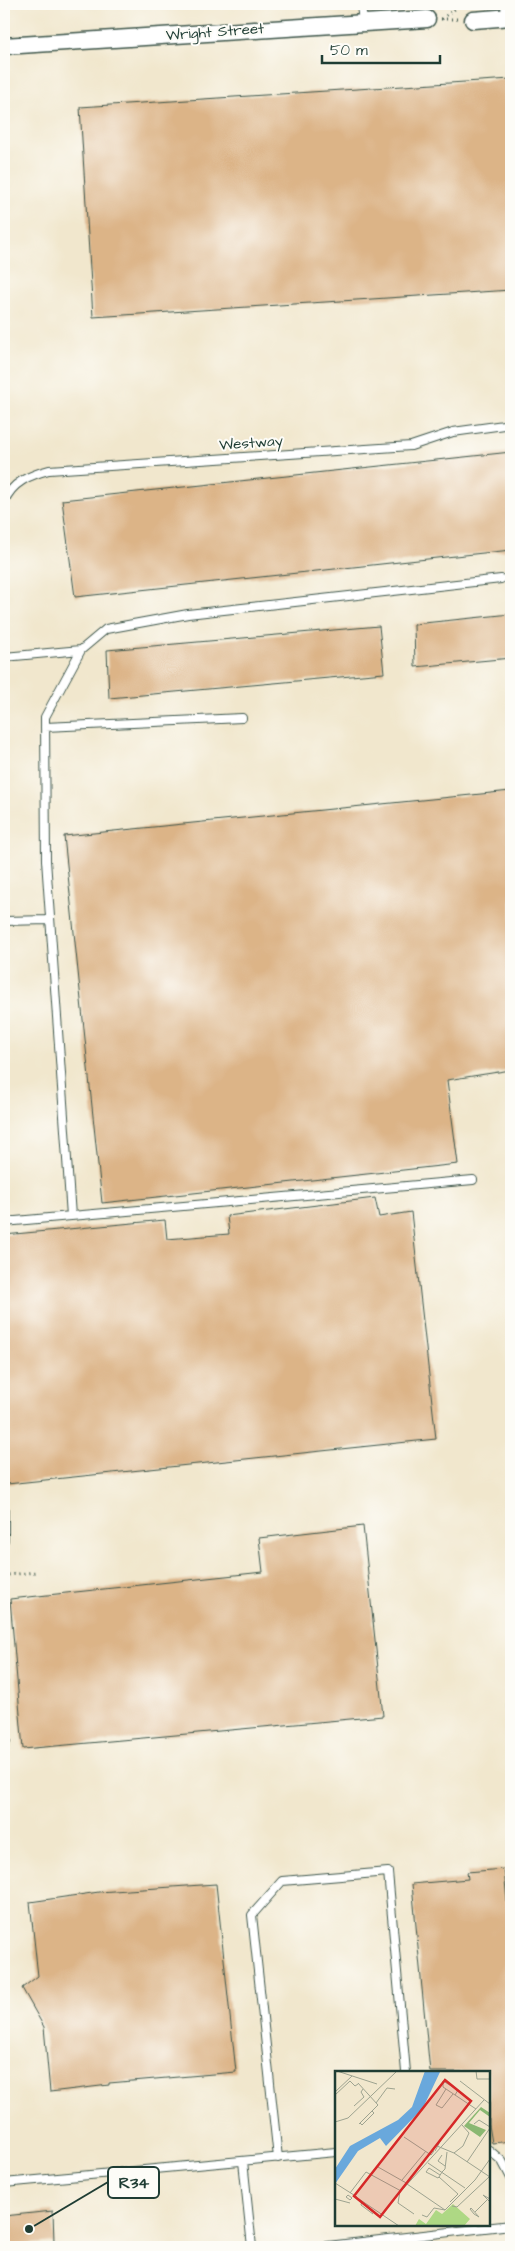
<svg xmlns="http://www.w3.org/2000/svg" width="515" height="2251" font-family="'Architects Daughter',sans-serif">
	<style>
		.water { fill: #69a8dc; stroke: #447288 }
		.building { fill: #dcb487 }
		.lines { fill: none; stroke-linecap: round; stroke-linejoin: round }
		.service-casing { stroke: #3e564b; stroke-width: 10 }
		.minor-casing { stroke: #3e564b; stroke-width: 19 }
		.path { stroke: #3e564b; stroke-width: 3; stroke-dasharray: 1 4; stroke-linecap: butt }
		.service { stroke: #fff; stroke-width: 8 }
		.minor { stroke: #fff; stroke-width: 16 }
		.labels { text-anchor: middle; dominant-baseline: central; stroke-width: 4; stroke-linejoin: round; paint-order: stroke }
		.street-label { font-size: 15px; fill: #1f3d34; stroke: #fdfcf7 }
		.inset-road { fill: none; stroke: #9da390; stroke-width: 1 }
		.view { fill: #d62828; fill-opacity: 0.15; stroke: #d62828; stroke-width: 2.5 }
		.inset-edge { fill: none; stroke: #1f3d34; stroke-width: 2.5 }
		.leader { fill: none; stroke: #1f3d34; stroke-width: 2 }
		.callout-dot { fill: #1f3d34; stroke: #fdfcf7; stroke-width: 2 }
		.callout { fill: #fdfcf7; stroke: #1f3d34; stroke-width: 2 }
		.callout-label { font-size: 16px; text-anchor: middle; font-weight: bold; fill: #1f3d34 }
	</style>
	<rect width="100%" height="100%" fill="#fdfcf7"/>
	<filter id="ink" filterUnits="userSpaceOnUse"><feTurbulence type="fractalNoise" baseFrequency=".02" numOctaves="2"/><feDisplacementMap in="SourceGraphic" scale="10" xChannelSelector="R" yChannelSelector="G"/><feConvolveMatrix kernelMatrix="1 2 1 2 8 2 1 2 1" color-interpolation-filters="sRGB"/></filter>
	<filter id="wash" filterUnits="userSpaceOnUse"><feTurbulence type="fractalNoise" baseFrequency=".0096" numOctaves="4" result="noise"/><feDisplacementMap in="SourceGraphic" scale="20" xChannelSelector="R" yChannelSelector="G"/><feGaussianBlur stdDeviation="1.12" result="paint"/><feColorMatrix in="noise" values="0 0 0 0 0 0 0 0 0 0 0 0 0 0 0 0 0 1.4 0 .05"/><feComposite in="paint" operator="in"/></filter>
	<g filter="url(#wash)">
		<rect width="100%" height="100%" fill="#f1e7cd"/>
		<!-- water -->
		<path class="water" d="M 511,1661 L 511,1723 L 504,1708 Z"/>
		<g id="blocks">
			<!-- building -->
			<path class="building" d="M 511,79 L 511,290 L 93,317 L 80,107 Z
				M 511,452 L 511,550 L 75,597 L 62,500 Z
				M 511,614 L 511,658 L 415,667 L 414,624 Z
				M 379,626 L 384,673 L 109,698 L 107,650 Z
				M 511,791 L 511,1007 L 507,1008 L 511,1070 L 447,1080 L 458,1164 L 102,1203 L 64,836 Z
				M 375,1198 L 379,1217 L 411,1212 L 436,1439 L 7,1484 L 4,1453 L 4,1235 L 165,1220 L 167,1239 L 229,1234 L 227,1216 Z
				M 363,1526 L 383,1716 L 23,1749 L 10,1599 L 263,1572 L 259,1538 Z
				M 504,1869 L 511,1946 L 511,2141 L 492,2143 L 489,2125 L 489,2072 L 430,2072 L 412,1884 L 468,1879 L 467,1872 Z
				M 216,1884 L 236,2072 L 109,2083 L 109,2085 L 50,2092 L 44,2027 L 22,1988 L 38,1976 L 30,1902 L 99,1892 Z
				M 53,2211 L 54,2242 L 4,2247 L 4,2216 Z"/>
		</g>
	</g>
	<g filter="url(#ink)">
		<use href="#blocks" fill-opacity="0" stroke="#3e564b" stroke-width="1"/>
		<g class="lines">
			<!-- service casing -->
			<g class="service-casing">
				<path id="service" d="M 361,4 L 363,23
					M 505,4 L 506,17
					M 4,502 C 12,482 30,475 49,470 L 411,446 L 453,432 L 511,424
					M 4,657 L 81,650
					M 45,727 L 242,718
					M 4,921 L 49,920
					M 71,1216 L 46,860 L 45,717 L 81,650 L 106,629 L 188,614 L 501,579
					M 4,1222 L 473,1180
					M 4,1509 L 4,1540
					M 4,1711 L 6,1741 L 4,1746
					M 489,2150 L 502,2161 L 511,2178
					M 278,2158 L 252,1915 L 282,1881 L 388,1872 L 406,2072
					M 243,2161 L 252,2247
					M 4,2183 L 336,2152
					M 319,2247 L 511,2225"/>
			</g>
			<!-- minor casing -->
			<g class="minor-casing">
				<path id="minor" d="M 473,20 L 511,17
					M 4,46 L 427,19"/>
			</g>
			<!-- path -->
			<path class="path" d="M 441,19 L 460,19
				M 442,19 L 461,4
				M 4,1573 L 8,1575 L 36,1572"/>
			<!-- service -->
			<use href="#service" class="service"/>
			<!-- minor -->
			<use href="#minor" class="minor"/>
		</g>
	</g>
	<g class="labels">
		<!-- street labels -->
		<g class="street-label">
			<text transform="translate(215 32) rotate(-4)">Wright Street</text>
			<text transform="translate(251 443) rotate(-4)">Westway</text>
		</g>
	</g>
	<!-- overview -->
	<g transform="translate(335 2071)">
		<rect width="155" height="155" fill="#f1e7cd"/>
		<path d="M 118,133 L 135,148 L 129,155 L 80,155 L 84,148 L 91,153 L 101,139 L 107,143 Z" fill="#aed884"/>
		<path d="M 146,36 L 155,42 L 155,46 L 145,39 L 134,52 L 151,59 L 145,66 L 129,55 Z" fill="#8ab872"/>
		<path d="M 90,0 L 105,1 L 88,37 L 51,75 L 45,67 L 23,80 L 0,113 L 0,98 L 15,75 L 63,49 L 77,36 Z" fill="#69a8dc"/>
		<path class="inset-road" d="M 2,0 L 42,13M 141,0 L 142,8 L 155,8M 125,10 L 155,33M 23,12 L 43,34 L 24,53M 111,18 L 101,34 L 107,37 L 118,23M 0,21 L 17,5M 0,24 L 15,10 L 20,15 L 23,13M 120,24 L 123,19 L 108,10 L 108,16 L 141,38M 41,32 L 52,17 L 60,18M 19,35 L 29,26 L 26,21 L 28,18M 0,51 L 13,47 L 62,0M 25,52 L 27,54 L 39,42 L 37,40M 139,53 L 144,49 L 155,56M 69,66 L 96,84 L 99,80M 102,75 L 119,82 L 155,106M 100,80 L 107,67 L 116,56 L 110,63M 119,82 L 128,75 L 134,62 L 127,54M 107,84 L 103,90 L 110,95M 132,91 L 155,57M 93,92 L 130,117M 43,96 L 73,113M 105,104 L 94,97 L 91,101 L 103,107 L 104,106 L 107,101 L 110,98 L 112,81M 104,106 L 123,123 L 115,131M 67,109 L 91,80M 0,112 L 22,126M 72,113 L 110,139 L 99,137 L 92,146 L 87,144M 65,120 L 63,132 L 79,143M 15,122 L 31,101 L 66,120 L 149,29M 13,124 L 17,127 L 15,129 L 11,126 ZM 0,128 L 15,132M 24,128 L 64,155M 155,128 L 148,124 L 155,131M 27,130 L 26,134 L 38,143M 117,135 L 122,136 L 154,106M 135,138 L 136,137 L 144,146 L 139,143 ZM 110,139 L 140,109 L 155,88M 140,141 L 152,129"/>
		<path class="view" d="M 110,9 L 136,30 L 45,146 L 19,125 Z"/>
		<rect width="155" height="155" class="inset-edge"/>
	</g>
	<!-- callouts -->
	<path class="leader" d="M29 2229L108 2182"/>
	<circle class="callout-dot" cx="29" cy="2229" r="5"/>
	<rect class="callout" x="108" y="2167" width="51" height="31" rx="5"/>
	<g class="callout-label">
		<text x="134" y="2188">R34</text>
	</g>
	<!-- margin -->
	<rect width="515" height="2251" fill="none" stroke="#fdfcf7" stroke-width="20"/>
	<!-- scale -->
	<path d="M322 55v8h118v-8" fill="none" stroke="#1f3d34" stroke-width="2.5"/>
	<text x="330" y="55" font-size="15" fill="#1f3d34" stroke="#fdfcf7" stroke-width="4" paint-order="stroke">50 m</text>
</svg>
